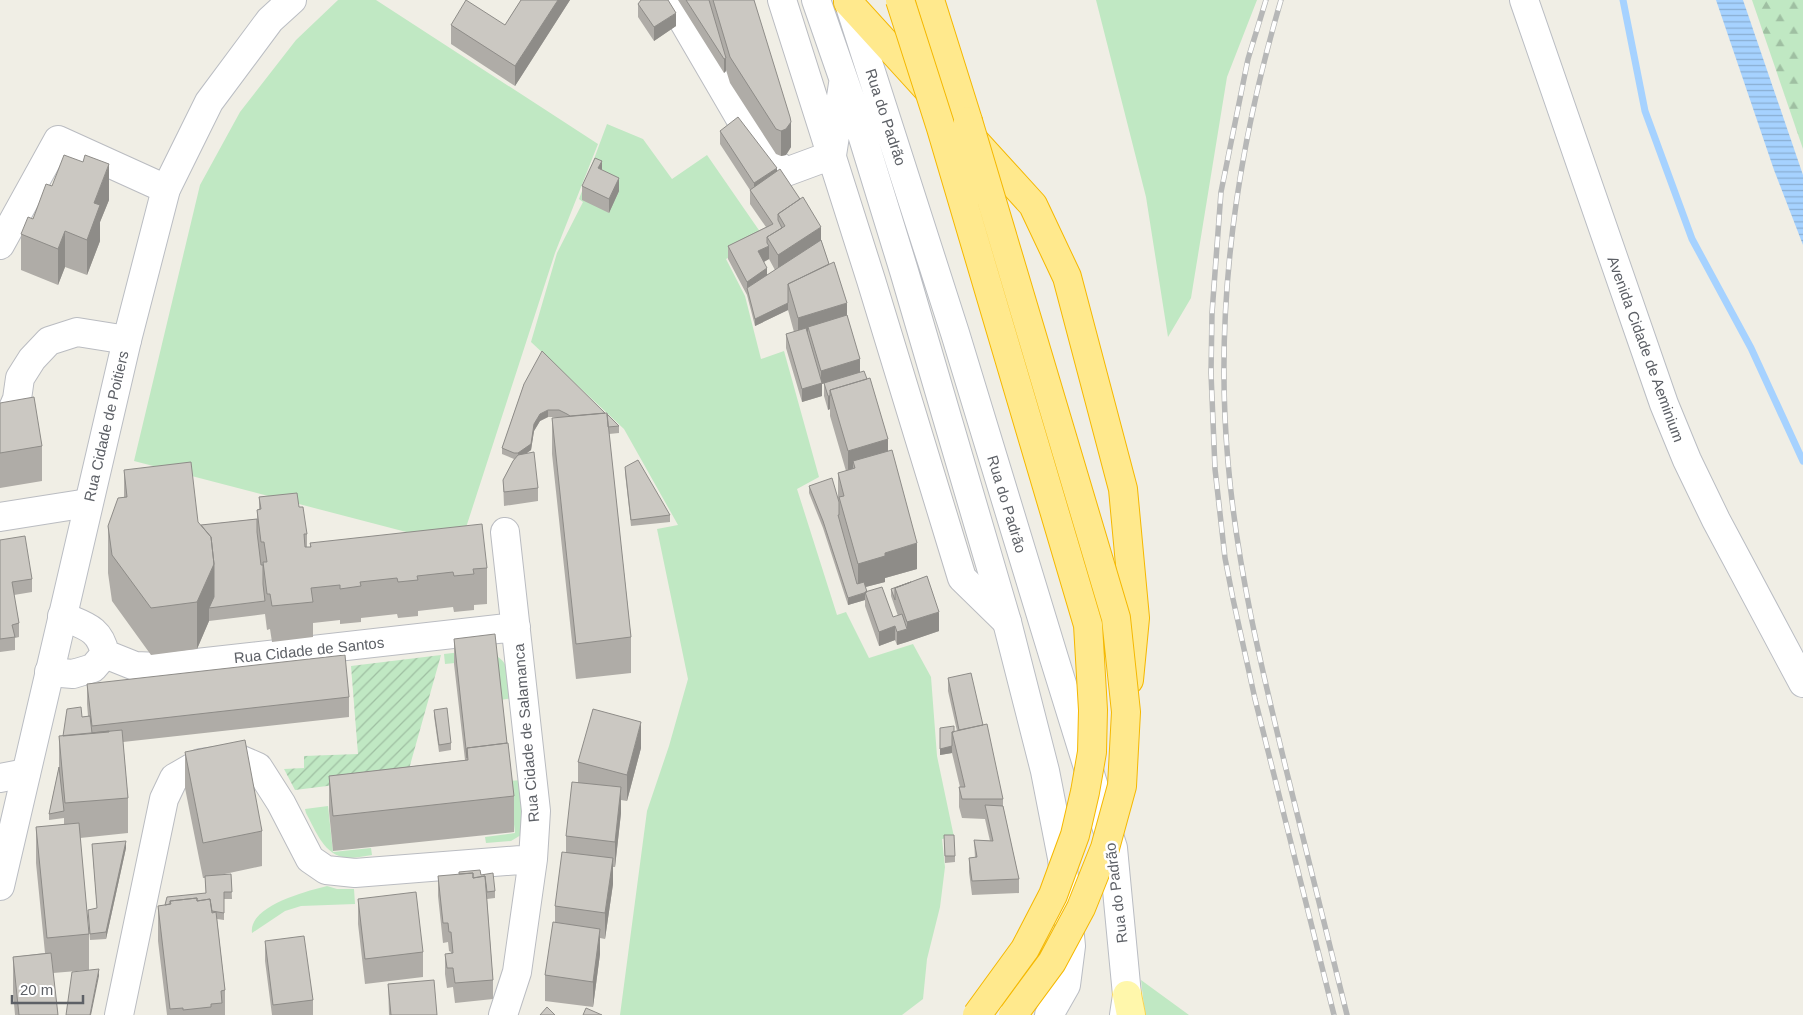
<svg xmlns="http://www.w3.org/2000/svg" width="1803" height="1015" font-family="Arial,sans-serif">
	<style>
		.grass { fill: #c0e8c3 }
		.forest { fill: url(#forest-firs) }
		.garden { fill: url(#garden-furrows) }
		.water { fill: url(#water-rules) }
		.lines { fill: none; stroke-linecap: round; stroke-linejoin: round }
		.stream { stroke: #a6d2ff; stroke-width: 7 }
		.street-casing { stroke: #babcc1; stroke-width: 30 }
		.secondary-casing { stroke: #babdc3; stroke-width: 30 }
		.primary-casing { stroke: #f8d555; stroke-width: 30 }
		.highway-casing { stroke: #f5b800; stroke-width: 30 }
		.street { stroke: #fff; stroke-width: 28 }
		.secondary { stroke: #fff; stroke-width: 28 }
		.primary { stroke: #fff7ab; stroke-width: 28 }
		.highway { stroke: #ffe98d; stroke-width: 28 }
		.rail-casing { stroke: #b6b7b7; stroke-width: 5.5 }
		.rail { stroke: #fff; stroke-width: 4; stroke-dasharray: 11; stroke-linecap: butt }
		.highway-bridge-casing { stroke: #f5b800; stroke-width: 30; stroke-linecap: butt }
		.highway-bridge { stroke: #ffe98d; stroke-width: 28 }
		.wall { fill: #afaca7; fill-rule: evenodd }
		.shaded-wall { fill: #8e8c88 }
		.building { fill: #cbc8c2; stroke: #8e8c88 }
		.labels { text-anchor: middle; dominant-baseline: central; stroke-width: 5; stroke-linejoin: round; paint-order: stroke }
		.street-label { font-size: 15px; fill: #5d6066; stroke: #fff }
	</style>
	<defs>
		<pattern id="forest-firs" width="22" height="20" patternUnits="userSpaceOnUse" patternTransform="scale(1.25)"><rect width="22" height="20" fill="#c0e8c3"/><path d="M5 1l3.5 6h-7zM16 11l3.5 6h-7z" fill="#9fbfa2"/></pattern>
		<pattern id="garden-furrows" width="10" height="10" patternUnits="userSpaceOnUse" patternTransform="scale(1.25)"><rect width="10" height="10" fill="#c0e8c3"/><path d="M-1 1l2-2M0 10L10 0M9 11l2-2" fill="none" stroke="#9fbfa2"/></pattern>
		<pattern id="water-rules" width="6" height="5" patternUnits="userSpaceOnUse" patternTransform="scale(1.25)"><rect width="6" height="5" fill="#a6d2ff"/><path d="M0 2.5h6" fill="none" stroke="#8aaed2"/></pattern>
	</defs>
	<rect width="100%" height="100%" fill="#f0eee5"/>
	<!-- grass -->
	<path class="grass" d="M 338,0 L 376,0 L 598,144 L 555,253 L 460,546 L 134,461 L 200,185 L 240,112 L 296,40 Z
		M 1096,0 L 1257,0 L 1227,77 L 1191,298 L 1168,337 L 1146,197 Z
		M 607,124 L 643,139 L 672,179 L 707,155 L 765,239 L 726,259 L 745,296 L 761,359 L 784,351 L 819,477 L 797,489 L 837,615 L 846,612 L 869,658 L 913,644 L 931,677 L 937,756 L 954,837 L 942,839 L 945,867 L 940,907 L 927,959 L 923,999 L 902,1015 L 620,1015 L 647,811 L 669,746 L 688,679 L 657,529 L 678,525 L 624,429 L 531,342 L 557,253 L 583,202 L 579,199 Z
		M 480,650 C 510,656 510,673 513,698 L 500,700 L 495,659 L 445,664 L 444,654 Z
		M 522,780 L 526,817 L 521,835 L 511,841 L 486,843 L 485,837 L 515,833 L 509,781 Z
		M 328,806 L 333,852 L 371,848 L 372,855 C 364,856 355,858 348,858 C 324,856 316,831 306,813 L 305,809 Z
		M 327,886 L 337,889 L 354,889 L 355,904 L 301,906 L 285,911 L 252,933 C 248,906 307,891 327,886 Z
		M 1141,980 L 1189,1015 L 1145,1015 Z"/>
	<!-- forest -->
	<path class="forest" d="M 1752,0 L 1803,0 L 1803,149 Z"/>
	<!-- garden -->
	<path class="garden" d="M 441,655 L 407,776 L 295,790 L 284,769 L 304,768 L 304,756 L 358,754 L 351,666 Z"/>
	<!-- water -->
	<path class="water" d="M 1716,0 L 1743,0 L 1803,175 L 1803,245 L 1774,170 Z"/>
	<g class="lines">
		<!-- stream -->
		<path class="stream" d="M 1623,0 L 1645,111 L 1692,239 L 1751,348 L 1803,461"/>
		<!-- street casing -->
		<g class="street-casing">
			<path id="street" d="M 671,0 L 752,139 L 769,158 L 786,172 L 832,155
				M 782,0 L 871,280 L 962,578 L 1007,622
				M 0,245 L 58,140 L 166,189
				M 0,420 L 11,413 L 17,399 L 20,378 L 32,359 L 49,341 L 77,332 L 127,340
				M 0,517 L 88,503
				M 105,654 L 135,666 L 161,667 L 516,627
				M 49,672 L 73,674 L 93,668 L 105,654 C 100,628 85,626 62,616
				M 0,778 L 26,773
				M 119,1015 L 164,799 L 174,778 L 200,763 L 237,758 L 258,767 L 281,803 L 310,859 L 326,870 L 355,873 L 533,859
				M 503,1015 L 517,972 L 533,859 L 536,811 L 505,532"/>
		</g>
		<!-- secondary casing -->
		<g class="secondary-casing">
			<path id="secondary" d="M 816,0 L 856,115 L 904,271 L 1007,622 L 1045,771 L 1062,858 L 1071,946 L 1066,985 L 1049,1015
				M 848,0 L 955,333 L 1054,658 L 1113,848 L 1127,995 L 1124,1015
				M 1524,0 L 1664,404 L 1687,460 L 1716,520 L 1803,683
				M 832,155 L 843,84
				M 0,886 L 127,340 L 166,189 L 209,102 L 270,20 L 292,0"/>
		</g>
		<!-- primary casing -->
		<g class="primary-casing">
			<path id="primary" d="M 1127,995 L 1131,1015"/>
		</g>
		<!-- highway casing -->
		<g class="highway-casing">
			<path id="highway" d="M 930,0 L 968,121
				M 848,2 L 1033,205 L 1067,277 L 1123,489 L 1135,618 L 1129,680"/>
		</g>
		<!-- street -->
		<use href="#street" class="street"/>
		<!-- secondary -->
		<use href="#secondary" class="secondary"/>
		<!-- primary -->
		<use href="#primary" class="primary"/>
		<!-- highway -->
		<use href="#highway" class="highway"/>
		<!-- rail casing -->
		<g class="rail-casing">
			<path id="rail" d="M 1266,0 L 1248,59 L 1221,192 L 1212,313 L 1211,373 L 1215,469 L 1225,558 L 1233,599 L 1255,699 L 1334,1015
				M 1281,0 C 1237,150 1214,306 1228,462 C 1237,568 1262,670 1287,773 C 1307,854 1327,934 1347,1015"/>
		</g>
		<!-- rail -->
		<use href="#rail" class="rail"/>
		<!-- highway-bridge casing -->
		<g class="highway-bridge-casing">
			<path id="highway-bridge" d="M 900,0 L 941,128 L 1088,625 L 1093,710 L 1092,752 L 1085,792 L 1075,835 L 1053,895 L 1025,949 L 977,1015
				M 968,121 L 1116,618 L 1126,712 L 1122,786 L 1105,848 L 1081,908 L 1052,962 L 1013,1015"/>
		</g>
		<!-- highway-bridge -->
		<use href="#highway-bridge" class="highway-bridge"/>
	</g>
	<!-- wall -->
	<path class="wall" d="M 521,0 L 570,0 L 515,86 L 451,44 L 451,25 L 505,25 Z
		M 678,0 L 754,0 L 791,147 L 786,155 L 781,156 L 776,154 L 730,83 L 726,70 L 726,71 L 724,73 Z
		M 638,4 L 676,26 L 654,41 L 638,17 Z
		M 720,131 L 777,172 L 821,240 L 829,264 L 847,315 L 860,372 L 888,451 L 917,569 L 885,578 L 885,582 L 865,587 L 867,592 L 893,617 L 898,616 L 891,596 L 891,589 L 927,576 L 939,631 L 897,645 L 895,640 L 879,646 L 865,606 L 865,600 L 848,605 L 823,528 L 809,493 L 809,486 L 838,498 L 838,473 L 846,471 L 830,416 L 830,409 L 828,410 L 824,396 L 824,383 L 822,384 L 822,396 L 802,402 L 786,348 L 786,334 L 794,332 L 788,310 L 755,326 L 747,295 L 728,259 L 728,246 L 766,227 L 750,204 L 750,190 L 720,144 ZM 769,259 L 775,270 L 767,275 L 764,262 Z
		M 602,170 L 619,191 L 609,213 L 582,200 L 582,186 Z
		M 52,186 L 109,200 L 100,222 L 100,241 L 87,275 L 65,267 L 58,285 L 21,270 L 21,234 L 33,219 Z
		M 524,384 L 607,414 L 619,426 L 619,433 L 609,434 L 631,637 L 631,673 L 576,679 L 552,454 L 552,418 L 559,417 L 548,417 L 540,421 L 534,431 L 531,450 L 526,454 L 538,488 L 538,501 L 504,506 L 503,480 L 514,459 L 502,454 L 502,448 Z
		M 0,403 L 42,446 L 42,481 L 0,488 Z
		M 625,467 L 670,515 L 670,522 L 631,526 L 625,473 Z
		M 124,470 L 198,522 L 201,525 L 257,519 L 257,510 L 259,509 L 259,497 L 299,507 L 307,534 L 307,547 L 310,547 L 310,543 L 487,568 L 487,604 L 474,605 L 474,610 L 454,612 L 453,607 L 418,611 L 418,616 L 398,618 L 397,614 L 361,618 L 361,622 L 340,624 L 340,620 L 313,623 L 313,637 L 272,642 L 270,629 L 267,630 L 265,614 L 209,621 L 197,649 L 151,655 L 112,601 L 108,573 L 108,526 L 124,497 Z
		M 0,540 L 32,579 L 32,592 L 14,595 L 19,623 L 19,637 L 15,638 L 15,650 L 0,652 Z
		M 454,639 L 507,743 L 514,796 L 514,832 L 333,851 L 329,811 L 329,776 L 465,760 L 454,664 Z
		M 948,678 L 983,725 L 1003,799 L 1003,806 L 1019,879 L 1019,893 L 972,895 L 969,872 L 969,858 L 975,858 L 974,840 L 990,841 L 985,819 L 962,818 L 959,807 L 959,787 L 960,787 L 952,753 L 940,755 L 940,728 L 954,732 L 957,731 L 948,691 Z
		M 87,684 L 349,697 L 349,717 L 123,742 L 128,798 L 128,833 L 80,838 L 89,934 L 89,970 L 53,973 L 58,1015 L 15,1015 L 13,992 L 13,957 L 45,953 L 36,863 L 36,827 L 64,825 L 64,818 L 49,820 L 49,814 L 59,767 L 59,736 L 63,736 L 82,717 L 88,716 L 87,704 Z
		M 434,710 L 451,743 L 451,750 L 439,752 L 434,716 Z
		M 641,748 L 627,801 L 621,800 L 621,813 L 615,867 L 613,867 L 613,884 L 605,939 L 600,938 L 600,954 L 593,1007 L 545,1001 L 545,975 L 555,923 L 555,906 L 566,852 L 566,836 L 578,783 L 578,762 Z
		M 185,752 L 262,831 L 262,866 L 220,875 L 231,874 L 232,899 L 224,899 L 224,920 L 217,919 L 225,990 L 225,1015 L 167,1015 L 158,941 L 158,906 L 165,905 L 206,893 L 205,878 L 203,878 L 185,788 Z
		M 944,842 L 955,856 L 955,862 L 945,863 Z
		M 92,844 L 126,848 L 106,939 L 90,940 L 88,916 L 97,908 Z
		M 481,875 L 495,891 L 495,898 L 487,899 L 493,980 L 493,999 L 455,1003 L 453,987 L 447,988 L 445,974 L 445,954 L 451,954 L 451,952 L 449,951 L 448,942 L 443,943 L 438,896 L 438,876 Z
		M 358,899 L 423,952 L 423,977 L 365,984 L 358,924 Z
		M 265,941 L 313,1000 L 313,1015 L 272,1015 L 265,961 Z
		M 388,984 L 437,1015 L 389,1015 Z"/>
	<!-- shaded-wall -->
	<path class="shaded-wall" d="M 558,0 L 570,0 L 515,86 L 515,66 Z
		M 676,13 L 676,26 L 654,41 L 654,27 Z
		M 726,58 L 726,71 L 724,73 L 724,59 Z
		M 791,122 L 791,147 L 786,155 L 781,156 L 781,131 Z
		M 602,161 L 602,174 L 598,168 Z
		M 109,164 L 109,200 L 100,222 L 100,241 L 87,275 L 87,240 L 94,203 Z
		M 777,168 L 777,182 L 754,196 L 754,183 Z
		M 619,178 L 619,191 L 609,213 L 609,199 Z
		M 821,227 L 821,246 L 778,274 L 778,255 Z
		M 65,231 L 65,267 L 58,285 L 58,249 Z
		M 769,246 L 769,259 L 758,265 L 758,251 Z
		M 767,268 L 767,281 L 747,288 L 747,282 Z
		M 788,303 L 788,310 L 755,326 L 755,319 Z
		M 847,303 L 847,328 L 808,327 L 808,341 L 798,344 L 798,318 Z
		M 860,359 L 860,373 L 822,384 L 822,396 L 802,402 L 802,389 L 821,383 L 821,371 Z
		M 828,396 L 830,396 L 830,409 L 828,410 Z
		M 548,410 L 548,417 L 540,421 L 534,431 L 531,450 L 518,459 L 518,453 L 534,424 L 540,414 Z
		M 888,439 L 888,464 L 855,468 L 853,461 L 853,475 L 848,476 L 848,451 Z
		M 917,543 L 917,569 L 885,578 L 885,582 L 858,589 L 858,564 L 885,553 Z
		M 214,564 L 214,608 L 209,608 L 209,621 L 197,649 L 197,602 Z
		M 865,593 L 865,600 L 848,605 L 848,598 Z
		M 939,612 L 939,631 L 907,642 L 907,622 Z
		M 895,626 L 895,640 L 879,646 L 879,632 Z
		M 907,629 L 907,642 L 897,645 L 897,632 Z
		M 641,722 L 641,748 L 627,801 L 627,775 Z
		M 952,746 L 952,753 L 940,755 L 940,749 Z
		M 621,787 L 621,813 L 615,867 L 615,842 Z
		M 126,841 L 126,848 L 106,939 L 106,932 Z
		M 613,858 L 613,884 L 605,939 L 605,913 Z
		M 600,929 L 600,954 L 593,1007 L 593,982 Z
		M 99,969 L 99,976 L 91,1015 L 90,1015 Z"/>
	<!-- building -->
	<path class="building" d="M 466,0 L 505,25 L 521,0 L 558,0 L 515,66 L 451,25 Z
		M 641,0 L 668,0 L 676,13 L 654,27 L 638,4 Z
		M 686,0 L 709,0 L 726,58 L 724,59 Z
		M 713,0 L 754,0 L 790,117 L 791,122 L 786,129 L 781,131 L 776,129 L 730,57 Z
		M 738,117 L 777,168 L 754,183 L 720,131 Z
		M 64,155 L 83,162 L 85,155 L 109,164 L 94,203 L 100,205 L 87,240 L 65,231 L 58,249 L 21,234 L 28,217 L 33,219 L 46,184 L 52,186 Z
		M 595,158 L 602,161 L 598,168 L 619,178 L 609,199 L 582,186 Z
		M 780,169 L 800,199 L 778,214 L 778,220 L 782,228 L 767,237 L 767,243 L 769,246 L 758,251 L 767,268 L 747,282 L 728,246 L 773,224 L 750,190 Z
		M 803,197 L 821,227 L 778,255 L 767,237 L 785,226 L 778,214 Z
		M 821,240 L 829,264 L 788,284 L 788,303 L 755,319 L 747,288 Z
		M 834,262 L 847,303 L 798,318 L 788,284 Z
		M 847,315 L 860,359 L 821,371 L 808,327 Z
		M 806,328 L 822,383 L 802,389 L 786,334 Z
		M 542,351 L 605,413 L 570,416 L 567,414 L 559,410 L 548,410 L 540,414 L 534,424 L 531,444 L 518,453 L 514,453 L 502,448 L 524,384 Z
		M 864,371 L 867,379 L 830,390 L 830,396 L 828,396 L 824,383 Z
		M 870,378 L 888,439 L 848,451 L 830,390 Z
		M 34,397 L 42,446 L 0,453 L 0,403 Z
		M 607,413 L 631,637 L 576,644 L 552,418 Z
		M 607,414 L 619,426 L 608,427 Z
		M 892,450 L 917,543 L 885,553 L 885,556 L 858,564 L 839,497 L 844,496 L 838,473 L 855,468 L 853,461 Z
		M 534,452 L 538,488 L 504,492 L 503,480 L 513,461 L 518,455 Z
		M 638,460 L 670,515 L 631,520 L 625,467 Z
		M 191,462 L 198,522 L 211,537 L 214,564 L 197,602 L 151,608 L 112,555 L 108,526 L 118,498 L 127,497 L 124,470 Z
		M 832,478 L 839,502 L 839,515 L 838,515 L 857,584 L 864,582 L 867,592 L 848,598 L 823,521 L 809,486 Z
		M 297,493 L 299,507 L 303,507 L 307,534 L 304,534 L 305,547 L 311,547 L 310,543 L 482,524 L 487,568 L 473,569 L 474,574 L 454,576 L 453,572 L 417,576 L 418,580 L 398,582 L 397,578 L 360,582 L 361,586 L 340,589 L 340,585 L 311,588 L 313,602 L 272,606 L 270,594 L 267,594 L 263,562 L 267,562 L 264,542 L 261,542 L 257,510 L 261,509 L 259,497 Z
		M 257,519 L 257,532 L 261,565 L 263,565 L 263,584 L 265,601 L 209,608 L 214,597 L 214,564 L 211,537 L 201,525 Z
		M 25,536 L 32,579 L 12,582 L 19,623 L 12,625 L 15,637 L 0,639 L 0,540 Z
		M 927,576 L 939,612 L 907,622 L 895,588 Z
		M 911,582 L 895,588 L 895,600 L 891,589 Z
		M 882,587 L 893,617 L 902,614 L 907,629 L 897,632 L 895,626 L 879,632 L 865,592 Z
		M 495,634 L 507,743 L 467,748 L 467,758 L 454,639 Z
		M 345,655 L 349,697 L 92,726 L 87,684 Z
		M 971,673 L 983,725 L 959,730 L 948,678 Z
		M 81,707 L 82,717 L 90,716 L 92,733 L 109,731 L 109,732 L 63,736 L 67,709 Z
		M 447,708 L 451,743 L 439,745 L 434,710 Z
		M 593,709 L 641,722 L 627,775 L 578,762 Z
		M 987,724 L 1003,799 L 962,799 L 959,787 L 965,787 L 952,732 Z
		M 954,726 L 954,732 L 952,732 L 952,746 L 940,749 L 940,728 Z
		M 122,730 L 128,798 L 65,803 L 59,736 Z
		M 245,740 L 262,831 L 203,843 L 185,752 Z
		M 508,743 L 514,796 L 333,816 L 329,776 L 468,760 L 467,748 Z
		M 59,767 L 64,811 L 49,814 Z
		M 572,782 L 621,787 L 615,842 L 566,836 Z
		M 985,805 L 1003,806 L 1019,879 L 972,881 L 969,858 L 977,857 L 974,840 L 993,841 Z
		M 79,823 L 89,934 L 47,938 L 36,827 Z
		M 944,835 L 954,835 L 955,856 L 945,856 Z
		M 126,841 L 106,932 L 90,934 L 88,910 L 97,908 L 92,844 Z
		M 562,852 L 613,858 L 605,913 L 555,906 Z
		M 480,870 L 481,875 L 493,873 L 495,891 L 487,892 L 485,876 L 473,878 L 473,873 L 459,874 L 459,872 Z
		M 473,873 L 473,878 L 485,876 L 493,980 L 455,983 L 453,968 L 447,968 L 445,954 L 453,953 L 451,932 L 449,932 L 448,923 L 443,923 L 438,876 Z
		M 231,874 L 232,892 L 224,892 L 224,913 L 212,911 L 210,899 L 197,901 L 197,898 L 170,901 L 170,904 L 165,905 L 167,897 L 206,893 L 205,876 Z
		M 416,892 L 423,952 L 365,959 L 358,899 Z
		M 197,898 L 197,901 L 210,899 L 212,913 L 216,912 L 225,990 L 221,991 L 222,1003 L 211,1004 L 211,1007 L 183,1010 L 183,1008 L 170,1009 L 158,906 L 171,904 L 170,901 Z
		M 553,922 L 600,929 L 593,982 L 545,975 Z
		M 304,936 L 313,1000 L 273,1005 L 265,941 Z
		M 51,953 L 58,1015 L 19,1015 L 13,957 Z
		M 99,969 L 90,1015 L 66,1015 L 72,972 Z
		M 434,980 L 437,1015 L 391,1015 L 388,984 Z
		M 547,1007 L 555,1015 L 540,1015 Z
		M 586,1008 L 602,1015 L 583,1015 Z"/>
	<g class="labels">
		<!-- street labels -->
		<g class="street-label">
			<text transform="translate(886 117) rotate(72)">Rua do Padrão</text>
			<text transform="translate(1646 349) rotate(70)">Avenida Cidade de Aeminium</text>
			<text transform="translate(106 426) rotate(-77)">Rua Cidade de Poitiers</text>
			<text transform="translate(1007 504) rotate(73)">Rua do Padrão</text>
			<text transform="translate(309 650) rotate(-6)">Rua Cidade de Santos</text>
			<text transform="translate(526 733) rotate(-95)">Rua Cidade de Salamanca</text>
			<text transform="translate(1116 893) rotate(-97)">Rua do Padrão</text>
		</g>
	</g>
	<!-- scale -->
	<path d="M12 995v8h71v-8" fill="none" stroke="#5d6066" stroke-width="2.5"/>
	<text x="20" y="995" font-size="15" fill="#5d6066" stroke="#ffffff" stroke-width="4" paint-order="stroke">20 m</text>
</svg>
